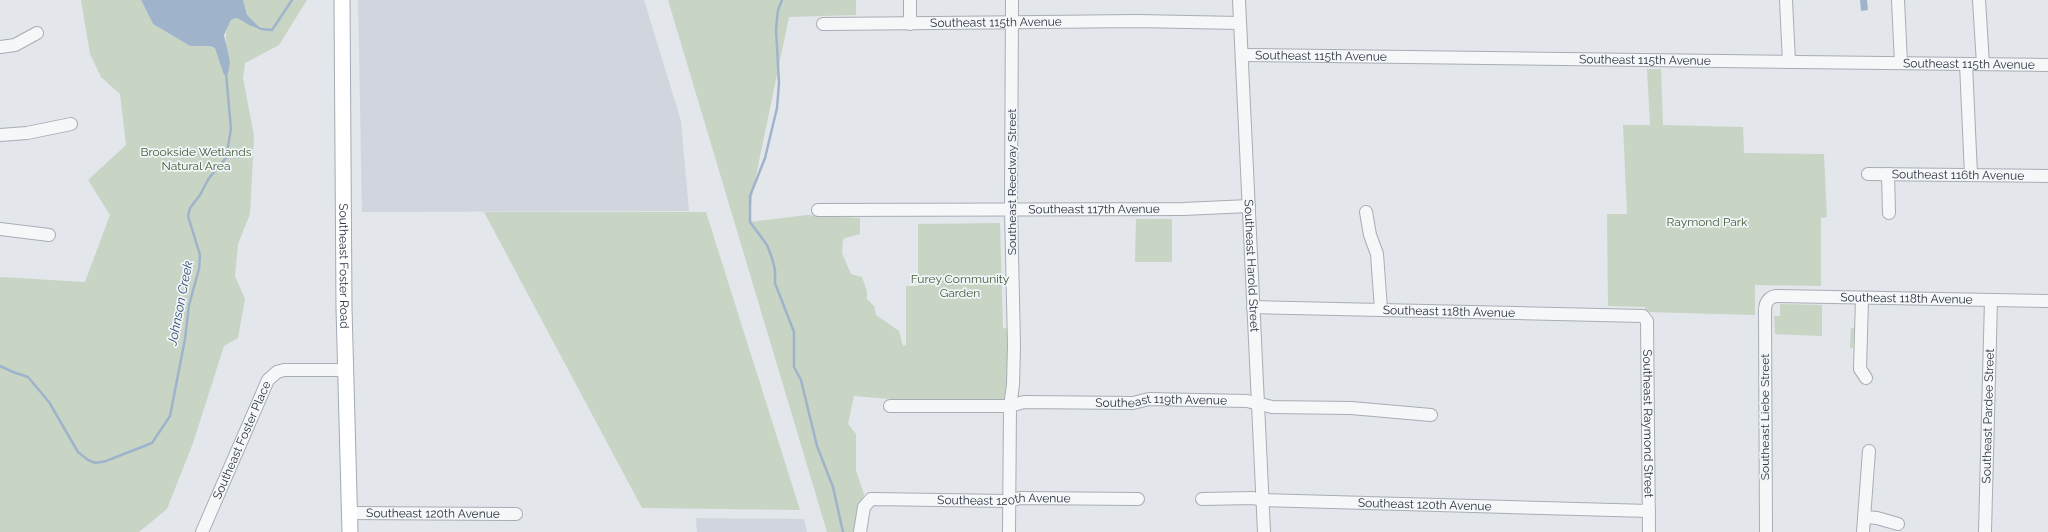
<svg xmlns="http://www.w3.org/2000/svg" width="2048" height="532" font-family="Raleway,sans-serif">
	<style>
		.built { fill: #d1d5dd }
		.green { fill: #c8d4c4 }
		.water { fill: #9fb4ca }
		.lines { fill: none; stroke-linecap: round; stroke-linejoin: round }
		.stream { stroke: #9fb4ca; stroke-width: 2.5 }
		.minor-casing { stroke: #a8adb5; stroke-width: 14 }
		.major-casing { stroke: #a2abb6; stroke-width: 17 }
		.minor { stroke: #f5f7f9; stroke-width: 12 }
		.major { stroke: #fff; stroke-width: 15 }
		.labels { text-anchor: middle; dominant-baseline: central; stroke-width: 3.5; stroke-linejoin: round; paint-order: stroke }
		.street-label { font-size: 12px; fill: #2b3443; stroke: #f2f5f8 }
		.park-label { font-size: 12px; fill: #405e38; stroke: #f2f5f8 }
		.water-label { font-size: 13px; font-style: italic; fill: #355376; stroke: #f2f5f8 }
	</style>
	<rect width="100%" height="100%" fill="#e3e6eb"/>
	<!-- built -->
	<path class="built" d="M 358,0 L 644,0 L 681,121 L 689,211 L 362,212 Z
		M 696,518 L 804,519 L 807,532 L 697,532 Z"/>
	<!-- green -->
	<path class="green" d="M 81,0 L 141,0 L 153,24 L 190,46 L 210,46 L 226,53 C 227,38 223,34 231,20 L 237,18 L 243,21 L 247,15 L 243,0 L 307,0 L 279,45 L 245,63 L 243,78 L 254,136 L 250,214 L 238,244 L 235,276 L 245,299 L 238,338 L 224,346 L 193,443 L 167,509 L 139,532 L 0,532 L 0,277 L 85,282 L 110,215 L 88,180 L 126,145 L 120,94 L 101,77 L 90,54 Z
		M 668,0 L 856,0 L 856,15 L 789,17 L 753,190 L 749,222 L 807,215 L 860,218 L 860,234 L 845,238 L 843,240 L 842,253 L 851,274 L 862,277 L 867,291 L 867,299 L 874,306 L 876,315 L 899,331 L 903,346 L 906,345 L 906,286 L 918,286 L 918,224 L 1000,223 L 1003,328 L 1009,329 L 1010,357 L 1004,399 L 1002,402 L 940,403 L 854,396 L 848,424 L 856,434 L 856,471 L 864,494 L 856,532 L 827,532 Z
		M 1647,69 L 1661,69 L 1663,125 L 1743,127 L 1744,153 L 1824,154 L 1827,217 L 1821,218 L 1821,286 L 1755,285 L 1755,315 L 1645,312 L 1645,307 L 1608,306 L 1607,214 L 1627,214 L 1623,125 L 1650,125 Z
		M 484,212 L 706,212 L 800,510 L 642,508 Z
		M 1136,219 L 1172,219 L 1172,262 L 1135,262 Z
		M 1780,304 L 1822,305 L 1822,336 L 1775,334 L 1774,316 L 1780,316 Z
		M 1851,328 L 1854,328 L 1853,348 L 1850,348 Z"/>
	<!-- water -->
	<path class="water" d="M 141,0 L 243,0 L 247,15 L 260,28 L 251,26 L 237,18 L 231,20 L 224,35 L 230,62 L 228,74 L 224,75 L 215,48 L 210,46 L 190,46 L 153,24 Z
		M 1860,0 L 1867,0 L 1868,10 L 1861,11 Z"/>
	<g class="lines">
		<!-- stream -->
		<path class="stream" d="M 782,0 L 778,10 L 776,29 L 779,83 L 777,108 L 765,158 L 750,196 L 750,222 L 767,245 L 772,258 L 775,270 L 775,283 L 794,332 L 794,367 L 801,380 L 817,446 L 833,487 L 843,532
			M 255,26 L 261,29 L 272,30 L 292,0
			M 0,366 L 13,372 L 28,377 L 49,402 L 78,452 L 88,460 L 96,463 L 106,461 L 152,443 L 170,416 L 185,339 L 189,305 L 199,269 L 200,255 L 188,216 L 190,208 L 200,195 L 209,178 L 226,158 L 231,129 L 226,73"/>
		<!-- minor casing -->
		<g class="minor-casing">
			<g id="minor">
				<path id="s1" d="M 1239,0 L 1264,532"/>
				<path d="M 1786,0 L 1789,62"/>
				<path d="M 1898,0 L 1901,63"/>
				<path d="M 1979,0 L 1983,64"/>
				<path id="s2" d="M 823,24 L 1137,21 L 1240,23"/>
				<path d="M 910,24 L 910,0"/>
				<path d="M 0,47 L 15,45 L 37,33"/>
				<path id="s3" d="M 1242,55 L 2048,65"/>
				<path d="M 1966,64 L 1971,175"/>
				<path d="M 0,135 L 27,133 L 71,124"/>
				<path id="s4" d="M 1868,174 L 2048,176"/>
				<path d="M 1888,174 L 1889,213"/>
				<path id="s5" d="M 818,210 L 1183,209 L 1249,206"/>
				<path d="M 1366,212 L 1370,235 L 1377,254 L 1381,309"/>
				<path d="M 0,229 L 49,235"/>
				<path d="M 1862,299 L 1860,369 L 1866,378"/>
				<path id="s6" d="M 1253,307 L 1643,316 L 1647,321 L 1649,532"/>
				<path id="s7" d="M 890,406 L 1010,406 L 1024,402 L 1133,403 L 1149,399 L 1247,401 L 1272,407 L 1351,408 L 1431,415"/>
				<path id="s8" d="M 1202,499 L 1253,498 L 1262,500 L 1649,511"/>
				<path id="s9" d="M 349,513 L 516,514"/>
				<path d="M 1865,517 L 1877,518 L 1898,524"/>
				<path id="s10" d="M 202,532 L 268,380 L 277,372 L 284,370 L 346,370"/>
				<path id="s11" d="M 860,532 L 864,507 L 871,499 L 1009,501 L 1020,498 L 1138,499"/>
				<path d="M 1009,532 L 1010,406 L 1013,385 L 1014,345 L 1011,209 L 1012,0"/>
				<path id="s12" d="M 1766,532 L 1765,310 C 1765,303 1769,297 1776,296 L 2048,301"/>
				<path d="M 1863,532 L 1869,451"/>
				<path id="s13" d="M 1985,532 L 1991,300"/>
			</g>
		</g>
		<!-- major casing -->
		<g class="major-casing">
			<g id="major">
				<path id="s14" d="M 342,0 L 344,308 L 350,532"/>
			</g>
		</g>
		<!-- minor -->
		<use href="#minor" class="minor"/>
		<!-- major -->
		<use href="#major" class="major"/>
	</g>
	<g class="labels">
		<!-- street labels -->
		<g class="street-label">
			<text stroke="none"><textPath href="#s2" startOffset="173">Southeast 115th Avenue</textPath></text>
			<text stroke="none"><textPath href="#s3" startOffset="79">Southeast 115th Avenue</textPath></text>
			<text stroke="none"><textPath href="#s3" startOffset="403">Southeast 115th Avenue</textPath></text>
			<text stroke="none"><textPath href="#s3" startOffset="727">Southeast 115th Avenue</textPath></text>
			<text stroke="none"><textPath href="#s4" startOffset="90">Southeast 116th Avenue</textPath></text>
			<text transform="translate(1012 182) rotate(-90)">Southeast Reedway Street</text>
			<text stroke="none"><textPath href="#s5" startOffset="276">Southeast 117th Avenue</textPath></text>
			<text stroke="none"><textPath href="#s14" startOffset="266">Southeast Foster Road</textPath></text>
			<text stroke="none"><textPath href="#s1" startOffset="266">Southeast Harold Street</textPath></text>
			<text stroke="none"><textPath href="#s12" startOffset="372">Southeast 118th Avenue</textPath></text>
			<text stroke="none"><textPath href="#s6" startOffset="196">Southeast 118th Avenue</textPath></text>
			<text stroke="none"><textPath href="#s7" startOffset="272">Southeast 119th Avenue</textPath></text>
			<text stroke="none"><textPath href="#s13" startOffset="116">Southeast Pardee Street</textPath></text>
			<text transform="translate(1765 417) rotate(-90)">Southeast Liebe Street</text>
			<text stroke="none"><textPath href="#s6" startOffset="499">Southeast Raymond Street</textPath></text>
			<text stroke="none"><textPath href="#s10" startOffset="100">Southeast Foster Place</textPath></text>
			<text stroke="none"><textPath href="#s11" startOffset="169">Southeast 120th Avenue</textPath></text>
			<text stroke="none"><textPath href="#s8" startOffset="223">Southeast 120th Avenue</textPath></text>
			<text stroke="none"><textPath href="#s9" startOffset="84">Southeast 120th Avenue</textPath></text>
		</g>
		<!-- park labels -->
		<g class="park-label">
			<text x="196" y="152">Brookside Wetlands<tspan x="196" dy="14">Natural Area</tspan></text>
			<text x="1707" y="222">Raymond Park</text>
			<text x="960" y="279">Furey Community<tspan x="960" dy="14">Garden</tspan></text>
		</g>
		<!-- water labels -->
		<g class="water-label">
			<text transform="translate(180 303) rotate(-79)">Johnson Creek</text>
		</g>
	</g>
</svg>
